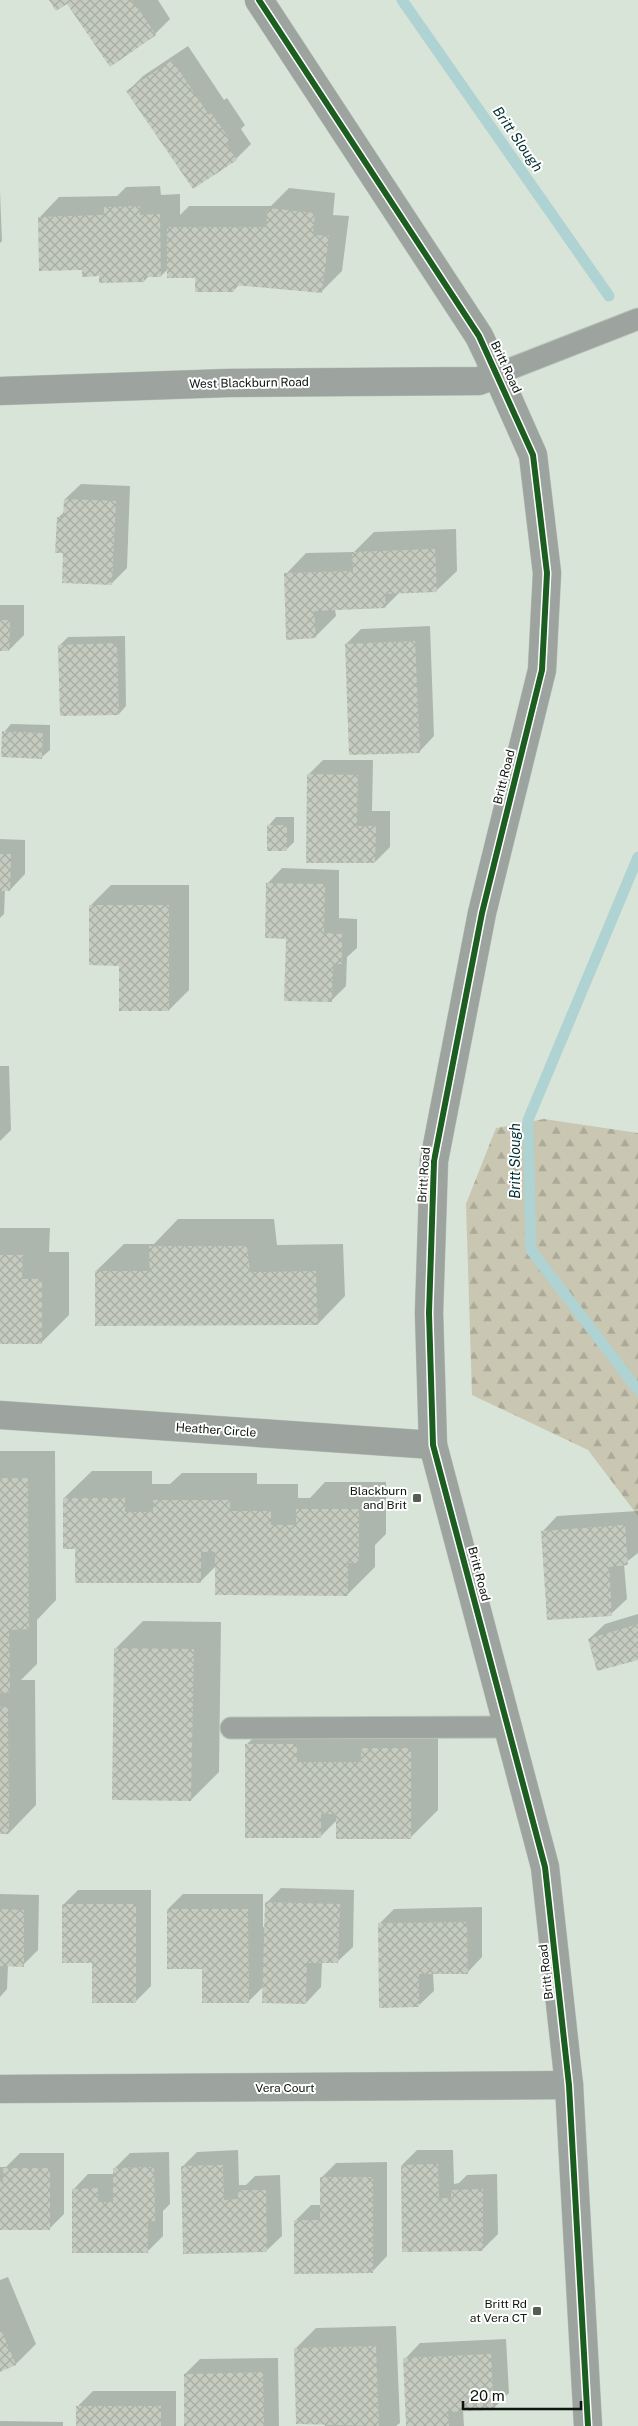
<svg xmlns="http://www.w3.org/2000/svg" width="638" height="2426" font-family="'Public Sans',sans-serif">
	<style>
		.forest { fill: url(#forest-firs) }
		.shadow { fill: #0003 }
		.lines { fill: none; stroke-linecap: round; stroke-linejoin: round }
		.stream { stroke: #afd2d2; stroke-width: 11 }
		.building { fill: url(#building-cross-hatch) }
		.service-casing { stroke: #b9c2b9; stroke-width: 23 }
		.minor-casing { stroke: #b9c2b9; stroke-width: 29 }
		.tertiary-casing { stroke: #b9c2b9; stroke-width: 29 }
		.service { stroke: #9da39f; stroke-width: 21 }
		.minor { stroke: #9da39f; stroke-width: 28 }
		.tertiary { stroke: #9da39f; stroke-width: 28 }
		.cycleway-casing { stroke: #fff; stroke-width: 9 }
		.cycleway { stroke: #1b5e20; stroke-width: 6 }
		.poi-dot { fill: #555d55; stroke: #fff; stroke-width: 2 }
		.labels { text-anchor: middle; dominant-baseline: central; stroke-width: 4; stroke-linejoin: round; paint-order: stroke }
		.street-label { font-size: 12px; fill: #0e150e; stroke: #fff }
		.poi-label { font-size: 12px; fill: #0e150e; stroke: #fff; text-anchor: end }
		.water-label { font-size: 14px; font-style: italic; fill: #023134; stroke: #fff }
	</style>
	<defs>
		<pattern id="forest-firs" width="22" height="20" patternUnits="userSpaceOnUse" patternTransform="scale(1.25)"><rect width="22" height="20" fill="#c9c6b2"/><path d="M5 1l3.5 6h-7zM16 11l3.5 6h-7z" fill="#aba998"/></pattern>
		<pattern id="building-cross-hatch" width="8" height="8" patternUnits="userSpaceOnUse" patternTransform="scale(1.25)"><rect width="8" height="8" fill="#c5cbbf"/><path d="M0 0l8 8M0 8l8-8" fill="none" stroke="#a8ada3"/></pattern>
	</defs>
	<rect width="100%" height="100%" fill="#d9e4d8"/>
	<!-- forest -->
	<path class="forest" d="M 544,1119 L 638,1133 L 638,1516 L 588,1450 L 472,1395 L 466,1204 L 496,1128 Z"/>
	<!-- shadow -->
	<path class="shadow" d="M 50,0 L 158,0 L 170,19 L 155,34 L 110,65 L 67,2 Z
		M 188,46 L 224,100 L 227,98 L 245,125 L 241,129 L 251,144 L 236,159 L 128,91 L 143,76 Z
		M 160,186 L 161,195 L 180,194 L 180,215 L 189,206 L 271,206 L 289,188 L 335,193 L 333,215 L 349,216 L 342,271 L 322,291 L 240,284 L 233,291 L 168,269 L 161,276 L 149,276 L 144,281 L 100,275 L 84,268 L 39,218 L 59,197 L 117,196 L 126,187 Z
		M 0,191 L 2,241 L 0,243 Z
		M 81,484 L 130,486 L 127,568 L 112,583 L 64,552 L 58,518 L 65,511 L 65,499 Z
		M 456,529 L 457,571 L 436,591 L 400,592 L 385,607 L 335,609 L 336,616 L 315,637 L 286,574 L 306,553 L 354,552 L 374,532 Z
		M 0,605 L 24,605 L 24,635 L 9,650 L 0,650 Z
		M 430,626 L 434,736 L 419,752 L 346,644 L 361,629 Z
		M 125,636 L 126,706 L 119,714 L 60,645 L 68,637 Z
		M 11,724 L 50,725 L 50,750 L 42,757 L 4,732 Z
		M 323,760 L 373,760 L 372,811 L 390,811 L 390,847 L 375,862 L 308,775 Z
		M 276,817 L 294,817 L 294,842 L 286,850 L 269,825 Z
		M 0,839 L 25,840 L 25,874 L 10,890 L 5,890 L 4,914 L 0,918 Z
		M 282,868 L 339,870 L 339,918 L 357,919 L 357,948 L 347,957 L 346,986 L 331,1001 L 267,884 Z
		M 111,885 L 189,885 L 189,990 L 169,1010 L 120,964 L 91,905 Z
		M 0,1066 L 9,1066 L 11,1130 L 0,1141 Z
		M 178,1219 L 274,1219 L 277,1245 L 343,1244 L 345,1296 L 318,1324 L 96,1271 L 124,1244 L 154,1244 Z
		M 0,1228 L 50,1228 L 49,1252 L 69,1252 L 69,1315 L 41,1343 L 0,1342 Z
		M 0,1451 L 55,1451 L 56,1600 L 37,1620 L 37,1664 L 21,1680 L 35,1680 L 36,1805 L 9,1833 L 0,1833 Z
		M 92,1471 L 152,1471 L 152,1484 L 170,1484 L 182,1473 L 257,1473 L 257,1484 L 298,1484 L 298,1498 L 310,1498 L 325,1482 L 386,1482 L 386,1534 L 375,1545 L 375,1567 L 347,1595 L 216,1566 L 200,1582 L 77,1548 L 64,1498 Z
		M 638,1511 L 638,1553 L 624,1564 L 627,1599 L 611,1614 L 542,1532 L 557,1516 Z
		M 638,1614 L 638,1658 L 589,1639 L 605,1624 Z
		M 143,1621 L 221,1622 L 219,1772 L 191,1800 L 116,1648 Z
		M 274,1717 L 324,1717 L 324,1735 L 438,1721 L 438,1810 L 410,1838 L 337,1820 L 321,1836 L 247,1744 Z
		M 281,1888 L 354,1890 L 353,1947 L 337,1962 L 322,1962 L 321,1987 L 306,2003 L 264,1986 L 248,2002 L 203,1968 L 168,1909 L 183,1894 L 263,1894 L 263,1927 L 265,1927 L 266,1903 Z
		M 78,1890 L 151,1890 L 151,1986 L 136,2001 L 93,1961 L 63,1905 Z
		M 0,1894 L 39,1895 L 38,1950 L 23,1965 L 8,1965 L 7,1989 L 0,1997 Z
		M 482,1907 L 482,1957 L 467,1973 L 433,1973 L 434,1991 L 418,2006 L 379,1924 L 394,1909 Z
		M 238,2150 L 239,2185 L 246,2185 L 255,2176 L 280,2175 L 282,2236 L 266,2251 L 182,2167 L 197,2152 Z
		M 417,2150 L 453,2150 L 454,2184 L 459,2183 L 467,2175 L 497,2174 L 498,2234 L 483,2249 L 402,2165 Z
		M 169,2152 L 170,2204 L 163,2211 L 163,2236 L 148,2251 L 73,2190 L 88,2174 L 115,2174 L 115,2168 L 130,2153 Z
		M 20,2153 L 64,2153 L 64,2214 L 49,2229 L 0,2229 L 0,2167 L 6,2167 Z
		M 387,2162 L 387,2256 L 372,2272 L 296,2220 L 311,2205 L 321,2205 L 321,2178 L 336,2163 Z
		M 8,2277 L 36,2344 L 16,2364 L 0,2371 L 0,2280 Z
		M 396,2326 L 400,2423 L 396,2426 L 325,2426 L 295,2349 L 316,2328 Z
		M 506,2339 L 509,2393 L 493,2409 L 463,2410 L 464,2426 L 408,2426 L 405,2359 L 420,2343 Z
		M 278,2358 L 279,2426 L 185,2426 L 185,2374 L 200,2359 Z
		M 93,2391 L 176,2391 L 176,2426 L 78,2426 L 78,2406 Z
		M 0,2421 L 63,2422 L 63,2426 L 0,2426 Z"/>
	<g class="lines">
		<!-- stream -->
		<path class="stream" d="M 402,0 L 609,296
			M 638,857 L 528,1120 L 531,1250 L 638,1390"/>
	</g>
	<!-- building -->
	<path class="building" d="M 49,0 L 132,0 L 156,35 L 110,67 L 67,4 L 56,11 Z
		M 172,60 L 209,115 L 211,113 L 231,141 L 226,143 L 237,160 L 193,189 L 126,91 Z
		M 140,206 L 140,215 L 160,214 L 161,277 L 144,277 L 144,282 L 99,283 L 99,276 L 82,277 L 82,270 L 39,271 L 38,217 L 104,215 L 104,207 Z
		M 268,208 L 315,213 L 313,235 L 329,236 L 322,293 L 234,285 L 234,292 L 195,292 L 195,278 L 167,278 L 167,227 L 266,227 Z
		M 64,499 L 116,501 L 112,585 L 62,583 L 63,553 L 55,553 L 57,517 L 63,518 Z
		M 435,549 L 437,592 L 385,594 L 386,608 L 314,611 L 316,638 L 286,640 L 284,573 L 353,571 L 352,552 Z
		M 0,620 L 10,620 L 9,651 L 0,651 Z
		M 415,641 L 420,753 L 349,755 L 345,644 Z
		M 117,643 L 119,715 L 60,716 L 58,645 Z
		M 2,731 L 43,733 L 42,759 L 1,757 Z
		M 307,774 L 358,775 L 357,826 L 376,826 L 375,863 L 306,863 Z
		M 267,825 L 287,825 L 287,851 L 267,851 Z
		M 0,854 L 11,854 L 10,891 L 0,891 Z
		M 266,883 L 325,884 L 324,933 L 342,934 L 342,964 L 333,964 L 332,1002 L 284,1001 L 286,939 L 265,938 Z
		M 89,905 L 169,905 L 169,1011 L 119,1011 L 119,966 L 89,965 Z
		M 149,1246 L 247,1246 L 250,1272 L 316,1271 L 318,1325 L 95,1326 L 95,1271 L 150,1271 Z
		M 0,1255 L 23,1255 L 22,1279 L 42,1279 L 42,1344 L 0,1344 Z
		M 0,1478 L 28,1478 L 29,1629 L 9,1630 L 10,1693 L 0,1693 Z
		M 63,1498 L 125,1498 L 125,1512 L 153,1512 L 153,1500 L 230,1500 L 230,1511 L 271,1511 L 271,1525 L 296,1525 L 296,1509 L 359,1509 L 359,1563 L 348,1563 L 348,1596 L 215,1595 L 215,1552 L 201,1552 L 201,1583 L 75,1583 L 75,1549 L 63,1549 Z
		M 625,1525 L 628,1565 L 609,1567 L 612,1616 L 547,1620 L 541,1531 Z
		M 638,1624 L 638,1660 L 597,1671 L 588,1639 Z
		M 114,1648 L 194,1649 L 191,1801 L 112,1800 Z
		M 0,1707 L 8,1707 L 9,1834 L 0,1834 Z
		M 245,1744 L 297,1744 L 297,1762 L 361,1762 L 361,1748 L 411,1748 L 411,1839 L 336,1839 L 336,1814 L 321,1814 L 321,1838 L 245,1838 Z
		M 265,1902 L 340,1904 L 338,1963 L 307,1963 L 306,2004 L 262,2003 Z
		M 62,1904 L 136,1904 L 136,2003 L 92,2003 L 92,1963 L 62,1963 Z
		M 0,1909 L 24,1910 L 24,1967 L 0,1966 Z
		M 167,1909 L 248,1909 L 249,2003 L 202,2003 L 202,1969 L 167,1969 Z
		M 467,1922 L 468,1974 L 419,1974 L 419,2007 L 379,2008 L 378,1923 Z
		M 438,2164 L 439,2198 L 451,2198 L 451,2190 L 483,2189 L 483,2251 L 402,2252 L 401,2165 Z
		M 223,2165 L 224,2200 L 238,2199 L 238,2190 L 266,2190 L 267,2252 L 183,2254 L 181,2166 Z
		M 154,2167 L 155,2221 L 148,2221 L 148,2253 L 72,2253 L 72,2189 L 98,2188 L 98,2202 L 113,2202 L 113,2168 Z
		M 3,2168 L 50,2168 L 50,2230 L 0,2230 L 0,2181 L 3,2181 Z
		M 320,2177 L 373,2177 L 373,2273 L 294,2274 L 294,2220 L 320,2220 Z
		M 0,2327 L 16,2365 L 0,2372 Z
		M 376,2346 L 379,2426 L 296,2424 L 294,2348 Z
		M 491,2354 L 494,2410 L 448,2412 L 449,2426 L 406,2426 L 403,2358 Z
		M 263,2372 L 264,2426 L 184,2426 L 184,2374 Z
		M 76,2406 L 161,2406 L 161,2426 L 76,2426 Z"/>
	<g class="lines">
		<!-- service casing -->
		<g class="service-casing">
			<path id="service" d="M 497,374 L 638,319
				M 231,1728 L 508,1727"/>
		</g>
		<!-- minor casing -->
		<g class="minor-casing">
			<path id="minor" d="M 259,0 L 479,336 L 497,374
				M 0,1415 L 433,1445
				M 0,2089 L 569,2085"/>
		</g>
		<!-- tertiary casing -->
		<g class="tertiary-casing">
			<path id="tertiary" d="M 0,391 L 228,383 L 479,381 L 497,374 L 533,455 L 547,573 L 542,670 L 482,913 L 434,1161 L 429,1313 L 433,1445 L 545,1867 L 569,2085 L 588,2426"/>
		</g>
		<!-- service -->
		<use href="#service" class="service"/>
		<!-- minor -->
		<use href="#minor" class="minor"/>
		<!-- tertiary -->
		<use href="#tertiary" class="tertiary"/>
		<!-- cycleway casing -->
		<g class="cycleway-casing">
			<path id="cycleway" d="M 259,0 L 479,336 L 533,455 L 547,573 L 542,670 L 482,913 L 434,1161 L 429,1313 L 433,1445 L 545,1867 L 569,2085 L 588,2426"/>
		</g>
		<!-- cycleway -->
		<use href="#cycleway" class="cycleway"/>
	</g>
	<!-- markers -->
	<g class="poi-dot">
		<rect x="412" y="1493" width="10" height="10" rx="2.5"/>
		<rect x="532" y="2306" width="10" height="10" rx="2.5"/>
	</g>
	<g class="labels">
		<!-- street labels -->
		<g class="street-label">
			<text transform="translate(506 367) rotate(65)">Britt Road</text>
			<text transform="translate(249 383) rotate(-1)">West Blackburn Road</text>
			<text transform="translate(504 777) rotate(-76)">Britt Road</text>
			<text transform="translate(424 1175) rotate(-86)">Britt Road</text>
			<text transform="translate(216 1430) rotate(4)">Heather Circle</text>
			<text transform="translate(479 1574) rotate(75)">Britt Road</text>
			<text transform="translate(546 1972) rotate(-96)">Britt Road</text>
			<text x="285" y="2088">Vera Court</text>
		</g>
		<!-- poi labels -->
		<g class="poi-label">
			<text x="407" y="1491">Blackburn<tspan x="407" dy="14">and Brit</tspan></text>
			<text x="527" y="2304">Britt Rd<tspan x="527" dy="14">at Vera CT</tspan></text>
		</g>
		<!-- water labels -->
		<g class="water-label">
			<text transform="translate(518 139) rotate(55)">Britt Slough</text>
			<text transform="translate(515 1161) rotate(-90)">Britt Slough</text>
		</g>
	</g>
	<!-- scale -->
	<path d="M463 2401v8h118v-8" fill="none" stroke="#0e150e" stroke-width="2.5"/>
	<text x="470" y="2401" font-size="15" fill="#0e150e" stroke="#ffffff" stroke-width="4" paint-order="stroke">20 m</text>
</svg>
